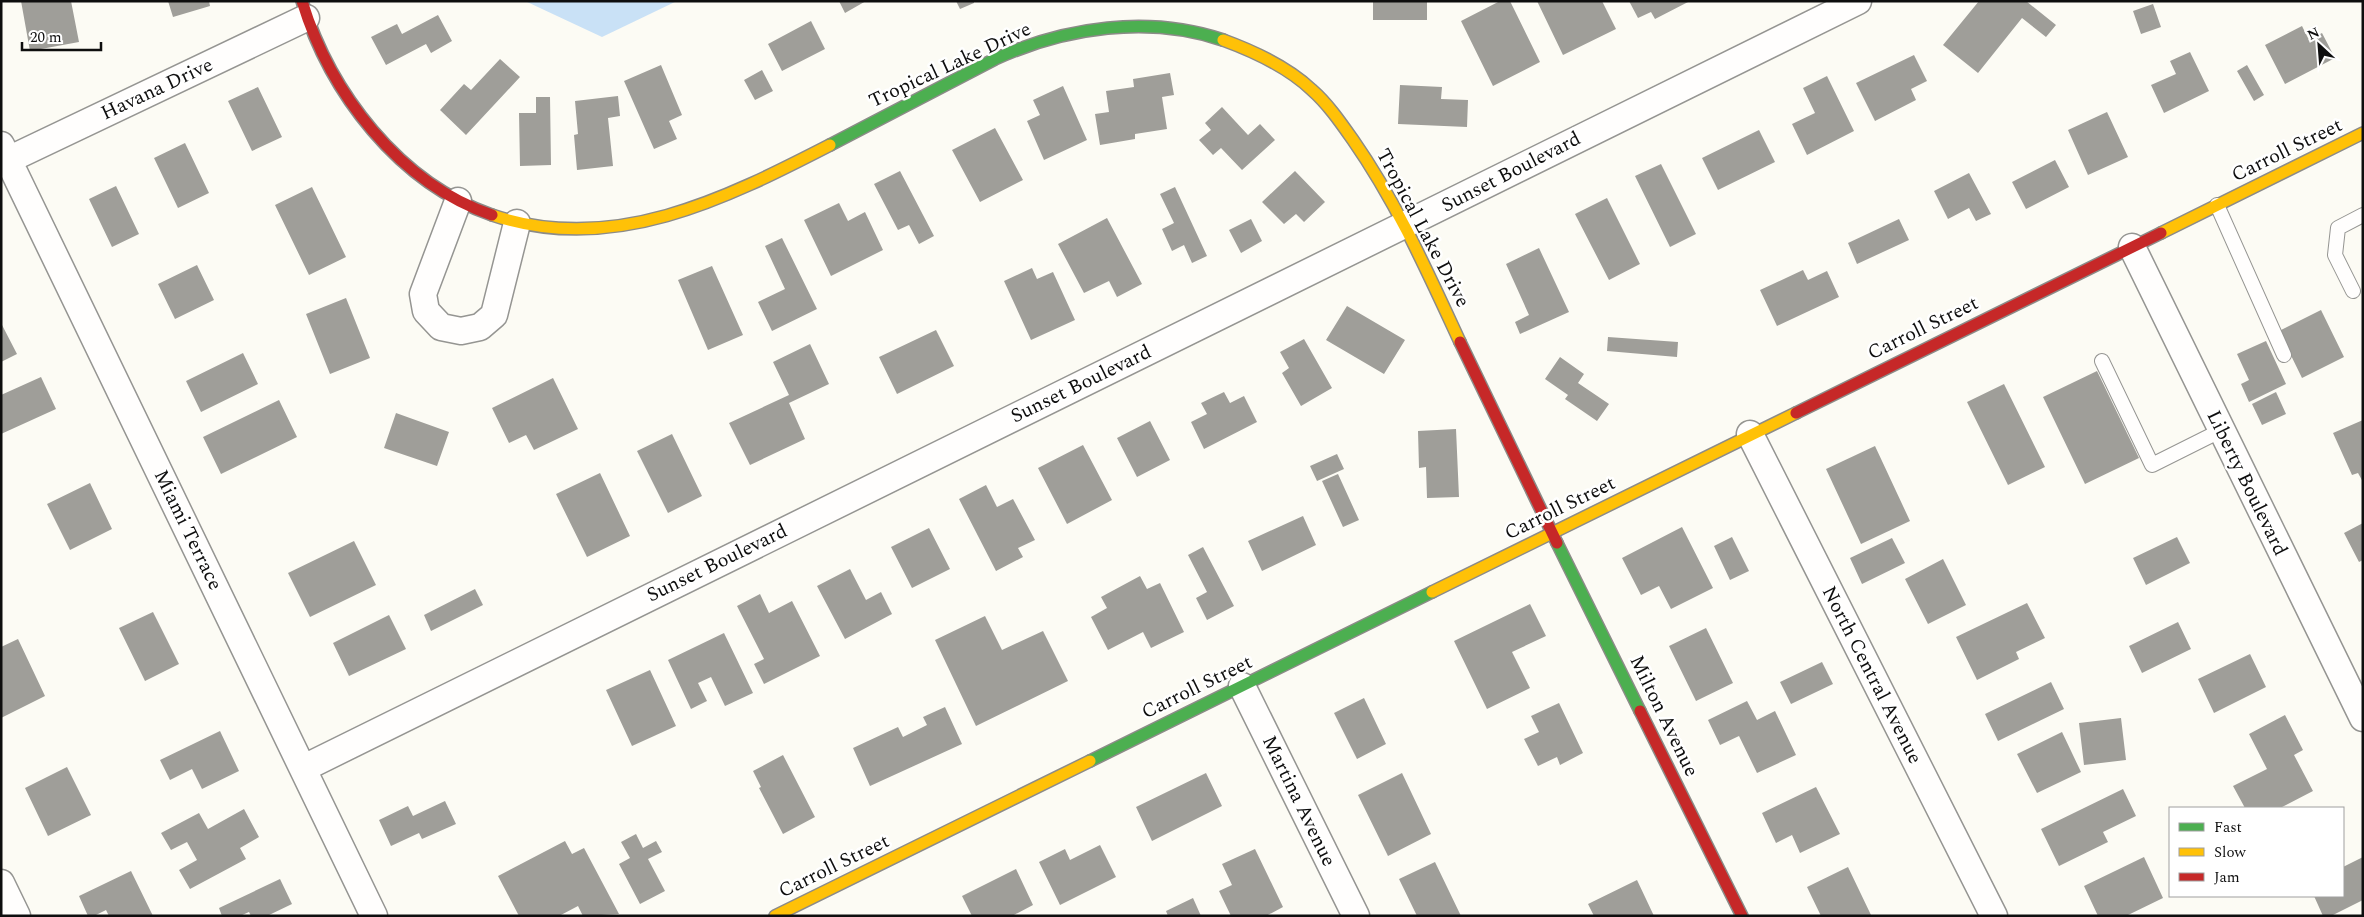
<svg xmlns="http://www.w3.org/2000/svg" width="2364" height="917" font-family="Spectral,serif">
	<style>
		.water { fill: #c9e1f6 }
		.building { fill: #9f9e99 }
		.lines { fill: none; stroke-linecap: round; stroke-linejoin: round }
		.lane-casing { stroke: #959592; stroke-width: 16 }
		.street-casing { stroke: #959592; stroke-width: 29 }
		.fast-casing { stroke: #8c8b88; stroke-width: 14 }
		.slow-casing { stroke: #8c8b88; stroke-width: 14 }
		.jam-casing { stroke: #8c8b88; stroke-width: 14 }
		.lane { stroke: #fffefd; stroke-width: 14 }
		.street { stroke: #fffefd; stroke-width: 26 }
		.fast { stroke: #4caf50; stroke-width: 11 }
		.slow { stroke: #ffc107; stroke-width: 11 }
		.jam { stroke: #c62828; stroke-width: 11 }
		.labels { text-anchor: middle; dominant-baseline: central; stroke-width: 5; stroke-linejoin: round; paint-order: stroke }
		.street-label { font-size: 20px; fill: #0e0e0e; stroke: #fff }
	</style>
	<rect width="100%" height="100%" fill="#fcfbf4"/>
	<!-- water -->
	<path class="water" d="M 525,1 L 677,1 L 602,37 Z"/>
	<!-- building -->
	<path class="building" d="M 21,1 L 71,1 L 79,42 L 30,51 Z
		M 168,1 L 209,1 L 210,6 L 173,17 Z
		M 839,1 L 866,1 L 845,13 Z
		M 956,1 L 974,1 L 974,3 L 960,9 Z
		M 1373,1 L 1427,1 L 1427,20 L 1373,20 Z
		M 1500,1 L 1510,1 L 1540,62 L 1493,86 L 1461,21 Z
		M 1537,1 L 1602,1 L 1616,29 L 1563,55 Z
		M 1629,1 L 1690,1 L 1655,19 L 1651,12 L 1638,18 Z
		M 1979,1 L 2026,1 L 2056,25 L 2046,37 L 2022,18 L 1978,73 L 1943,45 Z
		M 2153,4 L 2161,27 L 2141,34 L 2133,11 Z
		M 438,15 L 452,41 L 431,53 L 426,44 L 386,65 L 371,37 L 397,24 L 402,34 Z
		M 811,21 L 825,49 L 782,71 L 768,44 Z
		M 2302,26 L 2309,40 L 2322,33 L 2335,58 L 2285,84 L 2265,45 Z
		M 2190,52 L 2209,91 L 2164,113 L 2151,85 L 2176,74 L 2170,61 Z
		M 1914,55 L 1927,81 L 1911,89 L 1916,100 L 1875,121 L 1856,83 Z
		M 500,59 L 520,77 L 466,135 L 440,110 L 464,84 L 471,90 Z
		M 661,65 L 682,115 L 669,121 L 677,139 L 654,149 L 624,81 Z
		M 2247,65 L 2264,95 L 2254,101 L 2237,71 Z
		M 762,70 L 773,91 L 755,100 L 744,80 Z
		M 1170,73 L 1174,95 L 1162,97 L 1167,129 L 1135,134 L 1135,139 L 1100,145 L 1095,114 L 1109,112 L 1106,91 L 1134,87 L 1133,79 Z
		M 1827,76 L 1854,131 L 1807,155 L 1792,124 L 1815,113 L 1803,88 Z
		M 1400,85 L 1442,87 L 1441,99 L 1468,100 L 1467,127 L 1398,124 Z
		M 1063,86 L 1087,140 L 1044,160 L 1027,121 L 1040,115 L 1033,100 Z
		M 258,87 L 282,137 L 252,151 L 228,101 Z
		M 618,96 L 620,116 L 608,118 L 613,166 L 577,170 L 574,135 L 578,134 L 575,101 Z
		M 536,97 L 550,97 L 551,165 L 520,166 L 519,113 L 536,113 Z
		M 1222,107 L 1248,135 L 1260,124 L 1275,140 L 1242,170 L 1221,148 L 1213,155 L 1199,140 L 1211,130 L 1205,123 Z
		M 2107,112 L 2128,157 L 2088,175 L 2068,130 Z
		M 995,128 L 1023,180 L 980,202 L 952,150 Z
		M 1759,130 L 1775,162 L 1718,190 L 1702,158 Z
		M 185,143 L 209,193 L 178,208 L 154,158 Z
		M 2055,160 L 2069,187 L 2026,209 L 2012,182 Z
		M 1661,164 L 1696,234 L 1670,247 L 1635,176 Z
		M 900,171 L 934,236 L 919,244 L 909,225 L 898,230 L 874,184 Z
		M 1295,171 L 1325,202 L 1304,222 L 1296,214 L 1284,224 L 1262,202 Z
		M 1969,173 L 1991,214 L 1976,221 L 1969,208 L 1948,219 L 1934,191 Z
		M 116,186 L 139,234 L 112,247 L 89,199 Z
		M 312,187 L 346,257 L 309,275 L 275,205 Z
		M 1175,187 L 1207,256 L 1192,263 L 1184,245 L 1172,251 L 1162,229 L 1174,223 L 1160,194 Z
		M 1607,198 L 1640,264 L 1609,280 L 1575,214 Z
		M 839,203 L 848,221 L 865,212 L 883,250 L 831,276 L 804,220 Z
		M 1107,218 L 1142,284 L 1117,297 L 1109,281 L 1084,293 L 1058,244 Z
		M 1251,219 L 1262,241 L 1241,253 L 1229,230 Z
		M 1899,219 L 1909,240 L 1857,264 L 1848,243 Z
		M 782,238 L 817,309 L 772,331 L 758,302 L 785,289 L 765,246 Z
		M 1539,248 L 1569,312 L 1520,334 L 1515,322 L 1529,315 L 1506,264 Z
		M 197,265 L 214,300 L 175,319 L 158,284 Z
		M 712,266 L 743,335 L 708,350 L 678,280 Z
		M 1032,268 L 1037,279 L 1053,272 L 1075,320 L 1031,340 L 1004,281 Z
		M 1803,270 L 1808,280 L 1827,271 L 1839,297 L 1777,326 L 1760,290 Z
		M 346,298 L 370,358 L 330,374 L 306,314 Z
		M 1347,306 L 1405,340 L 1384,374 L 1326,340 Z
		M 2321,310 L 2344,357 L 2302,378 L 2279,331 Z
		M 1,323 L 17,354 L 1,362 Z
		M 936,330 L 954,366 L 897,394 L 879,357 Z
		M 1608,337 L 1678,342 L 1677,357 L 1607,351 Z
		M 1304,339 L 1332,388 L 1301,406 L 1282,373 L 1289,368 L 1280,352 Z
		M 2266,341 L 2286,384 L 2249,402 L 2241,384 L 2249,380 L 2237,354 Z
		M 810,344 L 829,384 L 789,403 L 805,439 L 750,465 L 729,423 L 789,395 L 773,362 Z
		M 243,353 L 258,384 L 201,412 L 186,381 Z
		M 1560,357 L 1584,374 L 1578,383 L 1609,404 L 1597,421 L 1565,399 L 1568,395 L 1545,379 Z
		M 2097,371 L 2139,458 L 2085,484 L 2043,397 Z
		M 41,377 L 56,409 L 1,434 L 1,395 Z
		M 553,378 L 578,429 L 534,450 L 526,435 L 509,443 L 492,408 Z
		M 2004,384 L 2045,467 L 2008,485 L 1967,402 Z
		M 1224,392 L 1230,403 L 1244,396 L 1257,422 L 1204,449 L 1191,422 L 1207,414 L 1201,403 Z
		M 2276,392 L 2286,414 L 2262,425 L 2252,404 Z
		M 279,400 L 297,437 L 221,474 L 203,437 Z
		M 396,413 L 449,432 L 437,466 L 384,448 Z
		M 2363,420 L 2363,482 L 2358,473 L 2352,475 L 2333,433 Z
		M 1150,421 L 1170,460 L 1137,477 L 1117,438 Z
		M 1456,429 L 1459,497 L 1427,498 L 1426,467 L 1419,468 L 1418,431 Z
		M 672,434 L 702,496 L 668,513 L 637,451 Z
		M 1083,445 L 1112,500 L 1067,524 L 1038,468 Z
		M 1875,446 L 1910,521 L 1861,544 L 1826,469 Z
		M 1337,454 L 1344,469 L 1317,481 L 1310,466 Z
		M 600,473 L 630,536 L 587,557 L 556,494 Z
		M 1338,474 L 1359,520 L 1343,527 L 1322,481 Z
		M 90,483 L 112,529 L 70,550 L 47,504 Z
		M 986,485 L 997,507 L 1013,499 L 1035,540 L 1018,548 L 1023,557 L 996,571 L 959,499 Z
		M 1303,516 L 1316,545 L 1262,571 L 1248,541 Z
		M 2363,523 L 2363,560 L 2359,562 L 2344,533 Z
		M 1682,527 L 1713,588 L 1671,609 L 1659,586 L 1641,595 L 1622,558 Z
		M 929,528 L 950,569 L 912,588 L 891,547 Z
		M 1732,537 L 1749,571 L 1730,580 L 1714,546 Z
		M 2177,537 L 2190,563 L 2146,585 L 2133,558 Z
		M 1892,538 L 1905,563 L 1862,584 L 1850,558 Z
		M 354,541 L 376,585 L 310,617 L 288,573 Z
		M 1203,547 L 1234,606 L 1207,620 L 1196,598 L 1207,592 L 1188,555 Z
		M 1943,559 L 1966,605 L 1928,624 L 1905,579 Z
		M 850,569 L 866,600 L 881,592 L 892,614 L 845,639 L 817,586 Z
		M 1140,576 L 1147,589 L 1160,583 L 1184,632 L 1151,648 L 1143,632 L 1108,650 L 1091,617 L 1107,608 L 1101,597 Z
		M 475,589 L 483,605 L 431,631 L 424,615 Z
		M 760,594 L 769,613 L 792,601 L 820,656 L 764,684 L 754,664 L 764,659 L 737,606 Z
		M 2027,603 L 2045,638 L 2016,652 L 2019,659 L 1977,680 L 1956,637 Z
		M 1530,604 L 1546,636 L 1512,652 L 1530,688 L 1487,709 L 1454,641 Z
		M 153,612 L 179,664 L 145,681 L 119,628 Z
		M 389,615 L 406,649 L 349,676 L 333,643 Z
		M 985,616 L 1002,650 L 1043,631 L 1068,681 L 976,726 L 935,640 Z
		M 2178,622 L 2191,649 L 2142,673 L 2129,646 Z
		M 1706,628 L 1733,683 L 1696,701 L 1669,646 Z
		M 724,633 L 753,693 L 725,706 L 711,677 L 698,683 L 707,701 L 691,709 L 668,660 Z
		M 18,639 L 45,696 L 1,718 L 1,647 Z
		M 2250,654 L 2266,687 L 2214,713 L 2198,679 Z
		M 1822,662 L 1833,684 L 1791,704 L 1780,682 Z
		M 650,670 L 676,726 L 632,746 L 606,690 Z
		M 2051,682 L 2064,709 L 1998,741 L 1985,714 Z
		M 1364,698 L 1386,744 L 1357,759 L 1334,713 Z
		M 1747,701 L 1757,720 L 1775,711 L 1796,755 L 1757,773 L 1739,736 L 1720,745 L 1708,720 Z
		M 1559,703 L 1583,753 L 1560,765 L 1557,757 L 1538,766 L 1524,739 L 1539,732 L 1531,716 Z
		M 945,707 L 962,744 L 870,786 L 853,748 L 898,727 L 903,737 L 927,725 L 923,717 Z
		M 2285,715 L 2303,750 L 2294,755 L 2313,791 L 2280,808 L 2245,808 L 2233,786 L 2267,769 L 2249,734 Z
		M 2121,718 L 2126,760 L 2084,765 L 2079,723 Z
		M 220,731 L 239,771 L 202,789 L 192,769 L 170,780 L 160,760 Z
		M 2062,732 L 2081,772 L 2037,793 L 2017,754 Z
		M 783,755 L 815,817 L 783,834 L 759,788 L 761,787 L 753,771 Z
		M 67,767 L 91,815 L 48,836 L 25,788 Z
		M 1206,773 L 1222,806 L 1152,841 L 1136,807 Z
		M 1402,773 L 1431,834 L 1388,856 L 1358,795 Z
		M 1816,787 L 1840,834 L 1800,853 L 1792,835 L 1776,843 L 1762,813 Z
		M 2123,789 L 2136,816 L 2103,832 L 2108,842 L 2059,866 L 2041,829 Z
		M 445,801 L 456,824 L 422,839 L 419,833 L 391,846 L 379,820 L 408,806 L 413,816 Z
		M 244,809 L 259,837 L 240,848 L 246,859 L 190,889 L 179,870 L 197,860 L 187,842 L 171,850 L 161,833 L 199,813 L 208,829 Z
		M 636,834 L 643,848 L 656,841 L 662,852 L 648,859 L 665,891 L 640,904 L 619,864 L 630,858 L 621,842 Z
		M 565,841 L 572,854 L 584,848 L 619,914 L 583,916 L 578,906 L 559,916 L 519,916 L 498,876 Z
		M 1100,845 L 1116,877 L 1060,905 L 1039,862 L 1065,849 L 1070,860 Z
		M 1255,849 L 1283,907 L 1266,916 L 1231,916 L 1219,891 L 1232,885 L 1222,864 Z
		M 2144,857 L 2163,898 L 2126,916 L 2098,916 L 2084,886 Z
		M 2363,857 L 2363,900 L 2331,916 L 2323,916 L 2314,896 L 2343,896 L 2343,867 Z
		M 1435,862 L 1461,916 L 1417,916 L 1399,879 Z
		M 1848,867 L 1871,915 L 1821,916 L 1807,887 Z
		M 1016,869 L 1033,905 L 1012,916 L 972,916 L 962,896 Z
		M 131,871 L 153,916 L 109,916 L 106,910 L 94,916 L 88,916 L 79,896 Z
		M 280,879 L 292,904 L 267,916 L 251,916 L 249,912 L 240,916 L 222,916 L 219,908 Z
		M 1637,880 L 1654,916 L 1594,916 L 1588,904 Z
		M 1193,898 L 1201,916 L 1168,916 L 1166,911 Z"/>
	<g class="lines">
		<!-- lane casing -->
		<g class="lane-casing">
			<path id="lane" d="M 2217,205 L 2284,355
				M 2353,291 L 2335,255 L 2338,228 L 2363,215
				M 2102,361 L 2152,465 L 2222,430"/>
		</g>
		<!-- street casing -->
		<g class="street-casing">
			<path id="street" d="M 1,145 L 374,916
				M 8,160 L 306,18
				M 458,201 L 423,294 L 426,311 L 441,327 L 461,331 L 480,327 L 494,315 L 517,223
				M 2132,247 L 2363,718
				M 1750,434 L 1994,916
				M 1242,686 L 1356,916
				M 304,768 L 1858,1
				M 1,883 L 17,916"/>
		</g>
		<!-- fast casing -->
		<g class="fast-casing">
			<path id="fast" d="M 830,145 L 995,59 C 1065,27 1149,15 1223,40
				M 1557,543 L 1640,711
				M 1090,761 L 1432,592"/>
		</g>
		<!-- slow casing -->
		<g class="slow-casing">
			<path id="slow" d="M 1223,40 C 1253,51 1288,67 1312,90 C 1328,104 1341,123 1353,140 C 1397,203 1428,273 1460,342
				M 492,215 C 612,256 725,199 830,145
				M 2161,233 L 2363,133
				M 1432,592 L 1796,413
				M 775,916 L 1090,761"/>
		</g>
		<!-- jam casing -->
		<g class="jam-casing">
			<path id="jam" d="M 302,1 C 330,93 399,183 492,215
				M 1460,342 L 1557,543
				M 1796,413 L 2161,233
				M 1640,711 L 1742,916"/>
		</g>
		<!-- lane -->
		<use href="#lane" class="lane"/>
		<!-- street -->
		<use href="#street" class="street"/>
		<!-- fast -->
		<use href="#fast" class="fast"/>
		<!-- slow -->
		<use href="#slow" class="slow"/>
		<!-- jam -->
		<use href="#jam" class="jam"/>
	</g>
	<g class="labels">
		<!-- street labels -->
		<g class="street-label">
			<text transform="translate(950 65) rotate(-25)">Tropical Lake Drive</text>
			<text transform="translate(157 89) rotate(-25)">Havana Drive</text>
			<text transform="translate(2287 150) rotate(-26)">Carroll Street</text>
			<text transform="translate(1511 172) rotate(-27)">Sunset Boulevard</text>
			<text transform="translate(1423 228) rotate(62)">Tropical Lake Drive</text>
			<text transform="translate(1923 328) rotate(-26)">Carroll Street</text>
			<text transform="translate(1081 384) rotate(-26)">Sunset Boulevard</text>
			<text transform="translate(2247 483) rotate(64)">Liberty Boulevard</text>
			<text transform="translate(1560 508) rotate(-26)">Carroll Street</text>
			<text transform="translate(188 530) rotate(64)">Miami Terrace</text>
			<text transform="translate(717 563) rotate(-26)">Sunset Boulevard</text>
			<text transform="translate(1872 675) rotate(63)">North Central Avenue</text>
			<text transform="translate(1197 687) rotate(-26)">Carroll Street</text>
			<text transform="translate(1664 716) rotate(64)">Milton Avenue</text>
			<text transform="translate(1299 801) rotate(64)">Martina Avenue</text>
			<text transform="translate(834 866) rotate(-26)">Carroll Street</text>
		</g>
	</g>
	<!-- border -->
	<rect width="2364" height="917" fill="none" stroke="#0e0e0e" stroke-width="5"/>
	<!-- legend -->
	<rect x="2169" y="807" width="175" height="90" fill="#ffffff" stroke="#9f9f9f"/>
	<rect x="2179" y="823" width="25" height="8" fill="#4caf50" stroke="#9f9f9f"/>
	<text x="2214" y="832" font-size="15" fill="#0e0e0e">Fast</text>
	<rect x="2179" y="848" width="25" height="8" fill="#ffc107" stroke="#9f9f9f"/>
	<text x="2214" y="857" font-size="15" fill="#0e0e0e">Slow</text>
	<rect x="2179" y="873" width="25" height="8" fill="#c62828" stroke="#9f9f9f"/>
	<text x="2214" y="882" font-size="15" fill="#0e0e0e">Jam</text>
	<!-- north arrow -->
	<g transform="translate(2319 45) rotate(334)" stroke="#ffffff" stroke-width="4" paint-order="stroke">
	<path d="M0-4L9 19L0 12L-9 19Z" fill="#0e0e0e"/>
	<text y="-8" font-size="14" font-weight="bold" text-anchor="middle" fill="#0e0e0e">N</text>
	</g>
	<!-- scale -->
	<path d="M22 42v8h79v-8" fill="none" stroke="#0e0e0e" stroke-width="2.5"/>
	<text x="30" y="42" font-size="15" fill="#0e0e0e" stroke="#ffffff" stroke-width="4" paint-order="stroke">20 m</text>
</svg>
